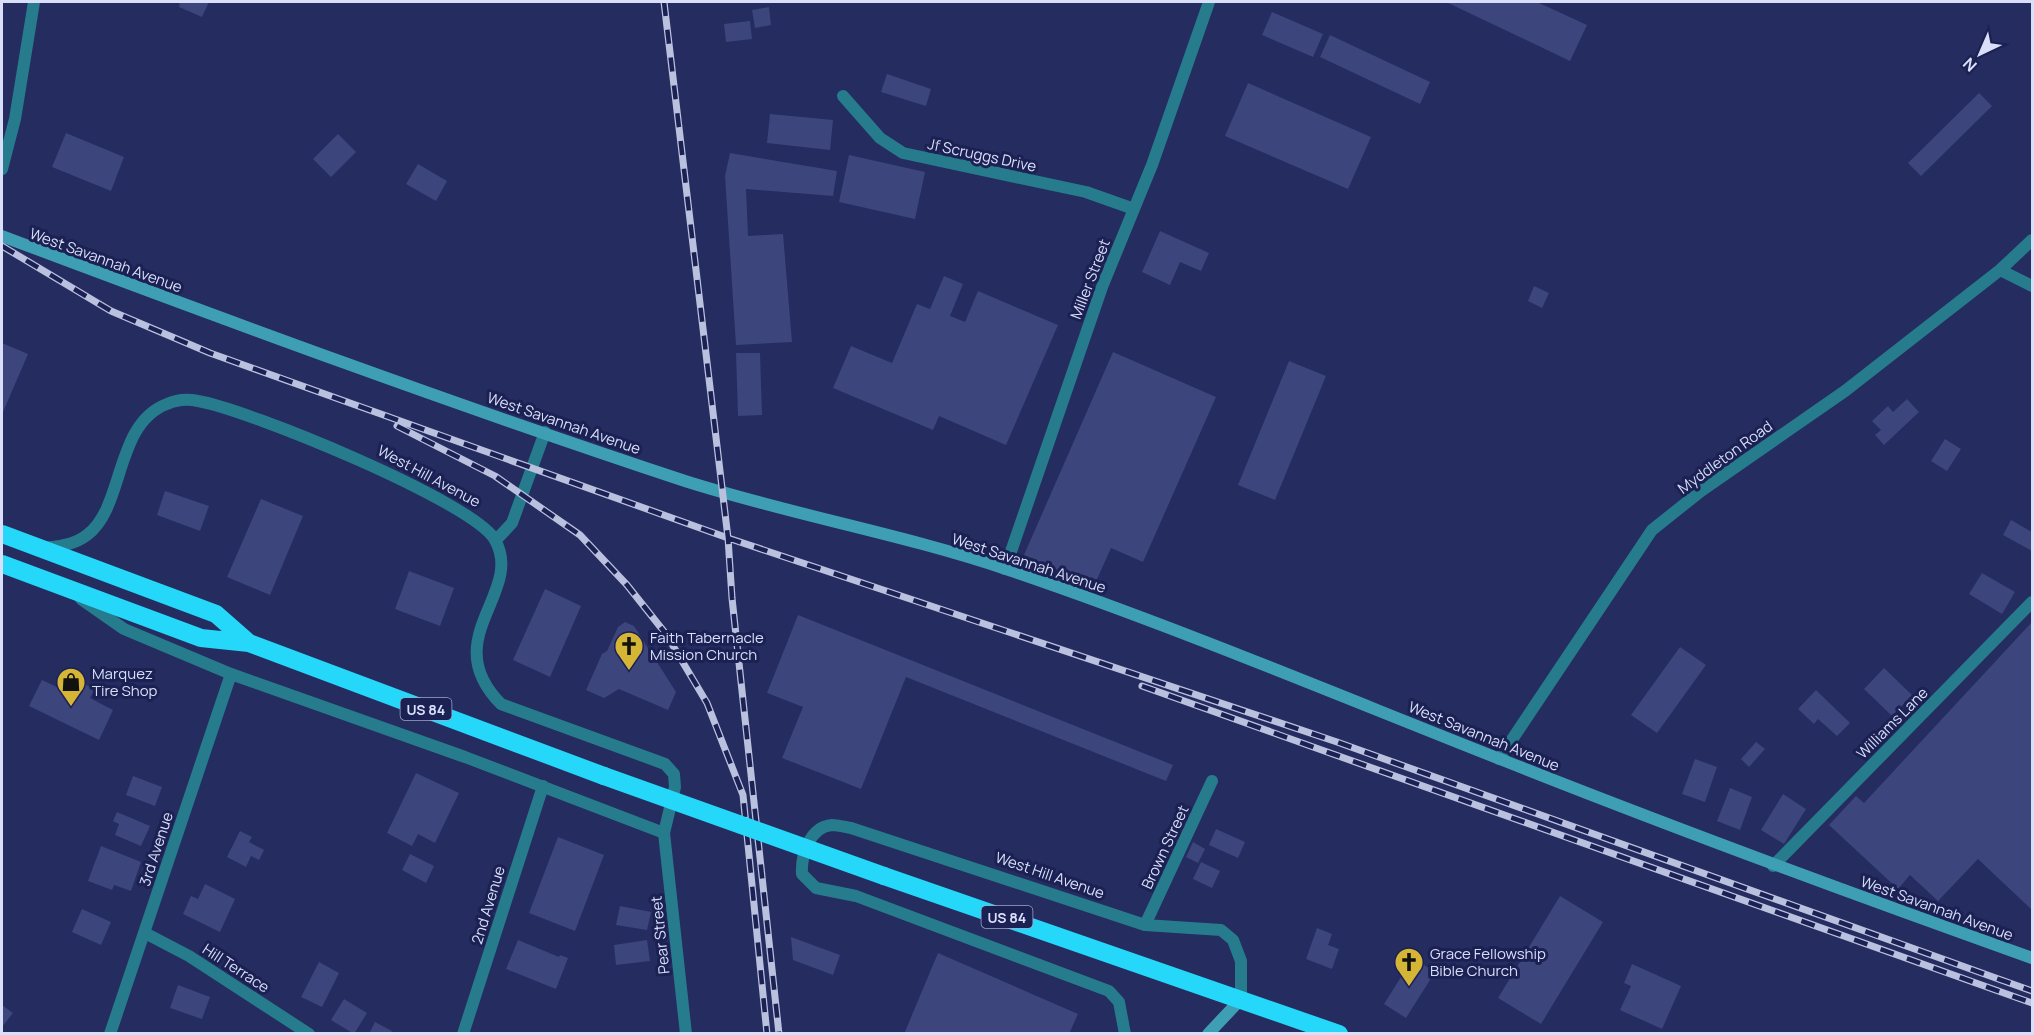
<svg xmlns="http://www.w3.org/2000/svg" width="2034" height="1035" font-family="Manrope,sans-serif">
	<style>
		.building { fill: #3c457c }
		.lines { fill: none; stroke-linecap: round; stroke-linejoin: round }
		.street { stroke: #267b8c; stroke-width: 12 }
		.secondary { stroke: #3e9fb4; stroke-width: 12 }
		.highway { stroke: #25d8f9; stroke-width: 18 }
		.rail-casing { stroke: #bac1df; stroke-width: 7 }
		.rail { stroke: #1c2154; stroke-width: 4.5; stroke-dasharray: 14; stroke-linecap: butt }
		.highway-bridge { stroke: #25d8f9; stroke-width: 18 }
		.labels { text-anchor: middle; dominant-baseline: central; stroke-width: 6; stroke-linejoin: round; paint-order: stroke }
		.shield { fill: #1c2154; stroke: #a0a6c8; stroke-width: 1.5 }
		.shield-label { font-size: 14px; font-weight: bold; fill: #d9dff9 }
		.street-label { font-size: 15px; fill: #d9dff9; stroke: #1c2154 }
		.poi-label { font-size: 15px; fill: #d9dff9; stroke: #1c2154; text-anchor: start }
	</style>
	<rect width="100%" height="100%" fill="#252c5f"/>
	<!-- building -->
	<path class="building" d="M 176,2 L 209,2 L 202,17 L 179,7 L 180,4 Z
		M 1446,2 L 1537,2 L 1587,25 L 1570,61 Z
		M 769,7 L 771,25 L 755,28 L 752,10 Z
		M 1272,12 L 1323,34 L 1313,57 L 1262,35 Z
		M 750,21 L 752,39 L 726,42 L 724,24 Z
		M 1330,35 L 1430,82 L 1420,104 L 1320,57 Z
		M 887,74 L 931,89 L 926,106 L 881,92 Z
		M 1248,83 L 1371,137 L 1348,189 L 1225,136 Z
		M 1979,93 L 1992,106 L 1921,176 L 1908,163 Z
		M 770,114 L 833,120 L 830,150 L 767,143 Z
		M 66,133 L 124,157 L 111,191 L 52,167 Z
		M 338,134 L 356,152 L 331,177 L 313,159 Z
		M 730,153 L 837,171 L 833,196 L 746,189 L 748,236 L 783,234 L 792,342 L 736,345 L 725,176 Z
		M 849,155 L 925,172 L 915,219 L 839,202 Z
		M 418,164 L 447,181 L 436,201 L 406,184 Z
		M 1160,231 L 1209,253 L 1201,271 L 1180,262 L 1170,285 L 1142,272 Z
		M 944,276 L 963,284 L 950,316 L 965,322 L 978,291 L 1058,325 L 1006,445 L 939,416 L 933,430 L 833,388 L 851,346 L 892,363 L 917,304 L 930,309 Z
		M 1534,286 L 1549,293 L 1542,308 L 1528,301 Z
		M 2,343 L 28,354 L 3,412 L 2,411 Z
		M 1113,352 L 1216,397 L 1143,562 L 1111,548 L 1094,586 L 1024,555 Z
		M 736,353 L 760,353 L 762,415 L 738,416 Z
		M 1289,361 L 1326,376 L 1275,500 L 1238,485 Z
		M 1907,399 L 1919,412 L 1884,445 L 1875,435 L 1881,430 L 1872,421 L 1888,406 L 1893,412 Z
		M 1945,439 L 1961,449 L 1947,471 L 1931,461 Z
		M 165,491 L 209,506 L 200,531 L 157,515 Z
		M 261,499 L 303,516 L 270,595 L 227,577 Z
		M 2011,520 L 2032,532 L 2032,551 L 2003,535 Z
		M 409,571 L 454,588 L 440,626 L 395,609 Z
		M 1982,573 L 2015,592 L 2002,614 L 1969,594 Z
		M 545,589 L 581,606 L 550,677 L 513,660 Z
		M 798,615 L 1173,765 L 1166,781 L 906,677 L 861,789 L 782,758 L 803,707 L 767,693 Z
		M 625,622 L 634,626 L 676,692 L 668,710 L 619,689 L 604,698 L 586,690 L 602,654 L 607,651 L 618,627 Z
		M 2032,622 L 2032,910 L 1978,859 L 1938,901 L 1910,875 L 1898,889 L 1829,825 L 1856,796 L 1864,803 Z
		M 1680,647 L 1706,665 L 1657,733 L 1631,715 Z
		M 1884,668 L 1912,695 L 1892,716 L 1864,689 Z
		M 67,676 L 95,689 L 90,698 L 113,710 L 99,740 L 29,706 L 42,680 L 61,689 Z
		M 1816,690 L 1850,723 L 1837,736 L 1818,719 L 1814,724 L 1798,709 Z
		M 1756,742 L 1765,749 L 1749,767 L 1741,759 Z
		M 1695,759 L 1717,767 L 1705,802 L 1682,794 Z
		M 416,773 L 459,793 L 435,843 L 418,834 L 412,846 L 387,833 Z
		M 133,776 L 162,787 L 155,806 L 126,795 Z
		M 1730,788 L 1752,797 L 1740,830 L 1717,821 Z
		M 1783,794 L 1806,809 L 1784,844 L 1761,830 Z
		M 117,812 L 150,826 L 141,846 L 115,835 L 119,824 L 113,821 Z
		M 1216,829 L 1245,842 L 1238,858 L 1209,845 Z
		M 240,831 L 252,837 L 249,842 L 264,850 L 259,860 L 251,856 L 246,867 L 227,857 Z
		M 558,837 L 604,855 L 575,931 L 529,913 Z
		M 1193,842 L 1205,849 L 1198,863 L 1186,857 Z
		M 101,846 L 141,862 L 131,891 L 114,885 L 112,890 L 88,881 Z
		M 410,854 L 434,866 L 426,883 L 402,870 Z
		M 1201,862 L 1220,871 L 1212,888 L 1193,879 Z
		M 205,884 L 235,899 L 220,932 L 183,914 L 191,896 L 198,899 Z
		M 1560,896 L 1603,922 L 1541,1024 L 1498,998 Z
		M 620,906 L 651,912 L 647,930 L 616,925 Z
		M 82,909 L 111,922 L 101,945 L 72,932 Z
		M 1317,928 L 1332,934 L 1328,945 L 1339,949 L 1332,969 L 1306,959 Z
		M 791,937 L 840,955 L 833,975 L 793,960 Z
		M 518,940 L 559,957 L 560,955 L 568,958 L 556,989 L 506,969 Z
		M 647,940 L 650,961 L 616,965 L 614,945 Z
		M 938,953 L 1078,1014 L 1069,1034 L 904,1034 Z
		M 1413,958 L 1435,972 L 1406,1018 L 1384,1004 Z
		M 319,962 L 339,973 L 322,1007 L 301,997 Z
		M 1632,964 L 1681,986 L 1662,1029 L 1620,1010 L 1631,986 L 1624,983 Z
		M 178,985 L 210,997 L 202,1019 L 170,1008 Z
		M 344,999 L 367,1013 L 354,1034 L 331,1020 Z
		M 2,1005 L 13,1013 L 2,1027 Z
		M 375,1022 L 392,1031 L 390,1034 L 369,1034 Z"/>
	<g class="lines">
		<!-- street -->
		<path class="street" d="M 843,96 L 880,138 L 903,153 L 1086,192 L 1134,209
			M 2,169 L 15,119 L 34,2
			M 2000,270 L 2032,286
			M 496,540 L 512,523 L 545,432
			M 44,548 C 59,546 74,545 87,535 C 125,507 114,424 167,404 C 176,400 188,399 198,401 C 247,409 474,502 495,540 C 525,593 436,638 501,704 L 665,764 L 674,774 L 675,787 L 664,833 L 686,1034
			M 1005,569 L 1102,287 L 1152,165 L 1209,2
			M 81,599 L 124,629 L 231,674 L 465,757 L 664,833
			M 1499,759 L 1652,530 L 1701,491 L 1845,391 L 2000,270 L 2032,240
			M 1773,866 L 2032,602
			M 1145,925 L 1212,781
			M 145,933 L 189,956 L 309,1034
			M 110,1034 L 231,674
			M 463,1034 L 543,786
			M 1125,1034 L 1119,1002 L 1109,991 L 856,896 L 816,888 L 802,874 C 801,856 809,827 832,825 C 838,825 845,827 851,828 L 1145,925 L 1221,930 L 1233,940 L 1241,961 L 1241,999"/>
		<!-- secondary -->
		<path class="secondary" d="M 2,236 C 228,321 455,405 685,481 C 792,515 903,534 1009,570 C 1177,627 1340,696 1505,761 C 1679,830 1855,895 2032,958
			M 1208,1034 L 1241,999"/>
		<!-- highway -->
		<path class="highway" d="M 2,534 L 216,614 L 249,643
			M 2,564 L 201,638 L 249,643 L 604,776
			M 884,876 L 1339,1034"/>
		<!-- rail casing -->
		<g class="rail-casing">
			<path id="rail" d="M 664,2 L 728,538 L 732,598 L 779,1034
				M 2,246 L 111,311 L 210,353 L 728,538 L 1337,742 L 2032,991
				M 397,426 L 495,476 L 580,535 L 627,585 L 666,634 L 707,703 L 743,795 L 767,1034
				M 1142,686 L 2032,1003"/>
		</g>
		<!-- rail -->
		<use href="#rail" class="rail"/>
		<!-- highway-bridge -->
		<path class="highway-bridge" d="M 604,776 L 884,876"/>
	</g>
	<!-- icons -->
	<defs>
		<g id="church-pin" transform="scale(1.5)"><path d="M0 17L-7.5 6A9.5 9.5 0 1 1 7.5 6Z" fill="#d5b535" stroke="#1c2154"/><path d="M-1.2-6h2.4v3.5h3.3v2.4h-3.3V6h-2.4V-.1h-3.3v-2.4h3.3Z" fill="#111"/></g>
		<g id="shop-pin" transform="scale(1.5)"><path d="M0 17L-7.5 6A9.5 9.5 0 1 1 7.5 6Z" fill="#d5b535" stroke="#1c2154"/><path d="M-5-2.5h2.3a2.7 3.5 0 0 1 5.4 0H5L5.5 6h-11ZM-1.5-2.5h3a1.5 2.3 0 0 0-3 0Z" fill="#111"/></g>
	</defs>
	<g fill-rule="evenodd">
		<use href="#church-pin" x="629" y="646"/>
		<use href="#shop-pin" x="71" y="682"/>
		<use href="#church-pin" x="1409" y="962"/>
	</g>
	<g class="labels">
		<!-- shield labels -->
		<g class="shield">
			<rect x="400.5" y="698" width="51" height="22" rx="4.5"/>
			<rect x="981.5" y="906" width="51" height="22" rx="4.5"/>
		</g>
		<g class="shield-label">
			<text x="426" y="709">US 84</text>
			<text x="1007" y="917">US 84</text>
		</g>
		<!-- street labels -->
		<g class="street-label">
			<text transform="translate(982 155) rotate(12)">Jf Scruggs Drive</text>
			<text transform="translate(106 260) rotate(20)">West Savannah Avenue</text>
			<text transform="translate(1090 279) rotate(-69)">Miller Street</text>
			<text transform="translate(564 423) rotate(19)">West Savannah Avenue</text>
			<text transform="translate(1725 457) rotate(-36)">Myddleton Road</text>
			<text transform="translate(429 476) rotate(28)">West Hill Avenue</text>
			<text transform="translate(1029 563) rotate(18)">West Savannah Avenue</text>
			<text transform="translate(1892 723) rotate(-45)">Williams Lane</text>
			<text transform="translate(1484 736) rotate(22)">West Savannah Avenue</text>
			<text transform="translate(1165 847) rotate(-65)">Brown Street</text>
			<text transform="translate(156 849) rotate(-72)">3rd Avenue</text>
			<text transform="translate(1050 875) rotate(19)">West Hill Avenue</text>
			<text transform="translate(488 905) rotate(-73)">2nd Avenue</text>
			<text transform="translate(1937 908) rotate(20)">West Savannah Avenue</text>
			<text transform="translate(660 935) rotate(-96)">Pear Street</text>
			<text transform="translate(236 968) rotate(33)">Hill Terrace</text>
		</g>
		<!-- poi labels -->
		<g class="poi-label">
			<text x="650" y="637">Faith Tabernacle<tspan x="650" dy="17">Mission Church</tspan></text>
			<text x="92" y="673">Marquez<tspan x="92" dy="17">Tire Shop</tspan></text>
			<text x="1430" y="953">Grace Fellowship<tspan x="1430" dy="17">Bible Church</tspan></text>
		</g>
	</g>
	<!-- border -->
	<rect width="2034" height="1035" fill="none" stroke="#d9dff9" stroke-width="6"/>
	<!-- north arrow -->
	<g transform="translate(1980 54) rotate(224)" stroke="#1c2154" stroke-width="4.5" paint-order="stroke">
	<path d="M0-4.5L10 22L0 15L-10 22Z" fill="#d9dff9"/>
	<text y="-9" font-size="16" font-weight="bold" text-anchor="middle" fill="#d9dff9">N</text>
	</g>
</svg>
